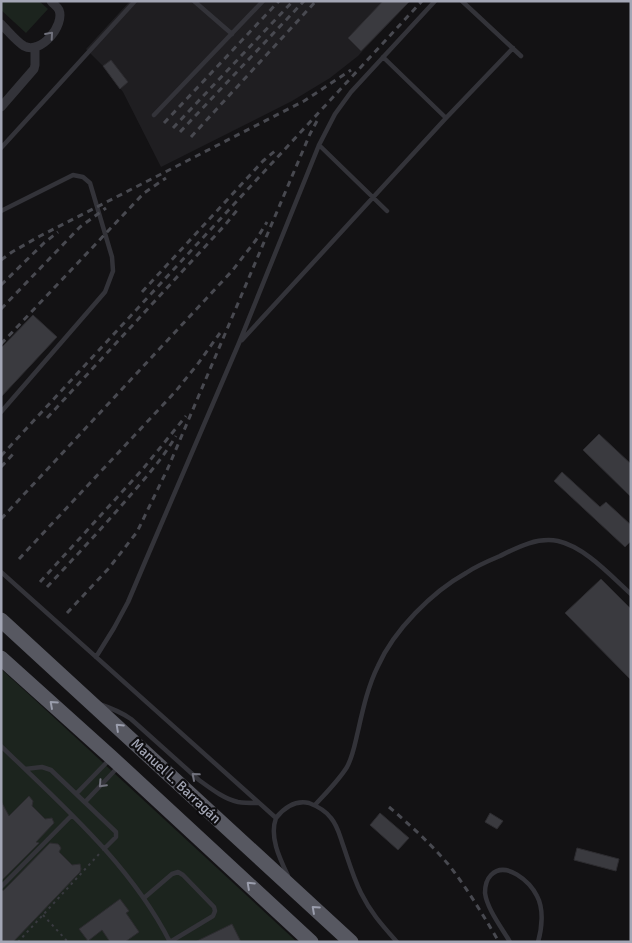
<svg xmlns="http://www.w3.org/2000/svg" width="632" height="943" font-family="Signika,sans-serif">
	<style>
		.built { fill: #1f1e21 }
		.green { fill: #1c241e }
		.building { fill: #3a3a3f; stroke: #2d2c30 }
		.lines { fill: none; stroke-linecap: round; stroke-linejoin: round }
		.path { stroke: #393a40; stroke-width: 2; stroke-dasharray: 2.5 4; stroke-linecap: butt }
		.service { stroke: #333339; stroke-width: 4.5 }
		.minor { stroke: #333339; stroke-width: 9 }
		.trunk { stroke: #575861; stroke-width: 15 }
		.rail { stroke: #484950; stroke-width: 3; stroke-dasharray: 6 5; stroke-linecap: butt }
		.oneway { stroke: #71727d }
		.oneway2 { stroke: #9b9ead }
		.labels { text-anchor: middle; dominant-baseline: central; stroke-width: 4.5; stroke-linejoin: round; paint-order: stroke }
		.street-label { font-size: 14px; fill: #a3a6b5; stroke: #0e0d0f }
	</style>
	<rect width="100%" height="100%" fill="#131214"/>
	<!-- built -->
	<path class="built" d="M 130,1 L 410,1 L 358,56 L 330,78 L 292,101 L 161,167 L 123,92 L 103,66 L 86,49 Z"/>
	<!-- green -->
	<path class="green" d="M 1,1 L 39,1 L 48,9 L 26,33 L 1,10 Z
		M 1,669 L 34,699 L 297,942 L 1,942 Z"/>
	<!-- building -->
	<path class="building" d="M 383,1 L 410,1 L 361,51 L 348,38 Z
		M 111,60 L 128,82 L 120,89 L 103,66 Z
		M 33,315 L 57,337 L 1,397 L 1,348 Z
		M 599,434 L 631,464 L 631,497 L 583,450 Z
		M 562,472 L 600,507 L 606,502 L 631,525 L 631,541 L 625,547 L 554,481 Z
		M 601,579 L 631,609 L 631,680 L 565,613 Z
		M 29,796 L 33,801 L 32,806 L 45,819 L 52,818 L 54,823 L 36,842 L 39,843 L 1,881 L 1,801 L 9,816 Z
		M 380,813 L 409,838 L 398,850 L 370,825 Z
		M 490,813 L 503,821 L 497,829 L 485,822 Z
		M 50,843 L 58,844 L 59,845 L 61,848 L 59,852 L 72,865 L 80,864 L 81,869 L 80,872 L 13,942 L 1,942 L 1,891 L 4,890 Z
		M 577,848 L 619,859 L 616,871 L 574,860 Z
		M 120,899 L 129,911 L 126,913 L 139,932 L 125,942 L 110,942 L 102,930 L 88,941 L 79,929 Z
		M 232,924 L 241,942 L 195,942 Z"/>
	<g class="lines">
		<!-- path -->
		<path class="path" d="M 43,915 L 68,942
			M 18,942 L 100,853"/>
		<!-- service -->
		<path class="service" d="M 194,1 L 232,34
			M 462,1 L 521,56
			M 383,57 L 446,118
			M 154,115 L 263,1
			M 319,145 L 387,211
			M 1,148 L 135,1
			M 1,211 L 73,175 L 83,177 L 90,183 L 112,257 L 113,271 L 105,292 L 1,412
			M 242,340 L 446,118 L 513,48
			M 1,572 L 276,818 C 284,808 295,800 309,803 C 317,806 325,810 331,818 C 337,825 339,833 342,842 C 348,859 353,877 361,893 C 371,913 382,925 397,942
			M 96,657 L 114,628 L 128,602 L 145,562 L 239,343 L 319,145 L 335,114 L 351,92 L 435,1
			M 99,704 C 111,708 121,712 131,719 L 199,780 C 210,788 224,799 238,802 C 245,803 252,803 259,803
			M 1,746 C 62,805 131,865 170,942
			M 25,769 L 42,767 L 51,770 L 116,832 L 116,837 L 104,849
			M 76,794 L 110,759
			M 85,802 L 119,766
			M 315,805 C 325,794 339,780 347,767 C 353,756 355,743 358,731 C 363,709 368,686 378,666 C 394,630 432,592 466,573 C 476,566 488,561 500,556 C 518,547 537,537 558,541 C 585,547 611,576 631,594
			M 276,818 C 269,837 280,859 288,876
			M 1,887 L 72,815
			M 144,898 L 172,874 L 178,872 L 183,875 L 214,907 L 215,911 L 213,916 L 170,942
			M 510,942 C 502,928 487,909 485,893 C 485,887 486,880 491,875 C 506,860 530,882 537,896 C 544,909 542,928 538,942"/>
		<!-- minor -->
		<path class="minor" d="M 1,24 C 8,31 17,42 24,46 C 41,55 65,25 59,10 C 57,6 53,4 51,1
			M 1,107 L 34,69 L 35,65 L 35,48"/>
		<!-- trunk -->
		<path class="trunk" d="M 1,620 L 351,942
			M 1,658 L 111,757 L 311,942"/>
		<!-- rail -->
		<path class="rail" d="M 164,123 L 279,1
			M 173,128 L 293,1
			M 180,132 L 304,1
			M 191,137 L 316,1
			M 1,260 L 12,252 L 40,236 L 304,101 L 351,70
			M 1,285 L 44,243 L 58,232
			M 142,292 L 263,161 L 276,150
			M 1,309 L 80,227 L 106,208
			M 1,344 L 144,193 L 166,178
			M 47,418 L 225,225 L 238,209
			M 1,456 L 422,1
			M 1,467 L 15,452
			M 1,519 L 232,271 L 256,240 L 267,222
			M 19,559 L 175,392 L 197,365 L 220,333
			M 40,582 L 142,470 L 186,416
			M 47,587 C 76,556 106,524 134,491 C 149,474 164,456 176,436
			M 67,613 L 109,568 L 137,532 L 168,468 L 310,134 L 318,119
			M 389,807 C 410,825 430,843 448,864 C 467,888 483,915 499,942"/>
	</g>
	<!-- one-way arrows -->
	<defs><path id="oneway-chevron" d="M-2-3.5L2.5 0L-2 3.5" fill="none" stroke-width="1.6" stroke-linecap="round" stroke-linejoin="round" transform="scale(1.25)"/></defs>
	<g class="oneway">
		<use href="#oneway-chevron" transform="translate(50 35) rotate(-49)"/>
		<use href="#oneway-chevron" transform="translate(195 776) rotate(-139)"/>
		<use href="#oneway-chevron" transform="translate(102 784) rotate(133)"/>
	</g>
	<g class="oneway2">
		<use href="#oneway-chevron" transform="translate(53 704) rotate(-138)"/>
		<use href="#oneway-chevron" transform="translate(119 727) rotate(-137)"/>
		<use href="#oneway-chevron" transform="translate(250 885) rotate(-137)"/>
		<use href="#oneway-chevron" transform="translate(315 909) rotate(-138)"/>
	</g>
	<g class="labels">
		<!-- street labels -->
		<g class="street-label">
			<text transform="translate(176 781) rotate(43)">Manuel L. Barragán</text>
		</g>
	</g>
	<!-- border -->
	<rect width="632" height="943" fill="none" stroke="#a3a6b5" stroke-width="5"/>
</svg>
